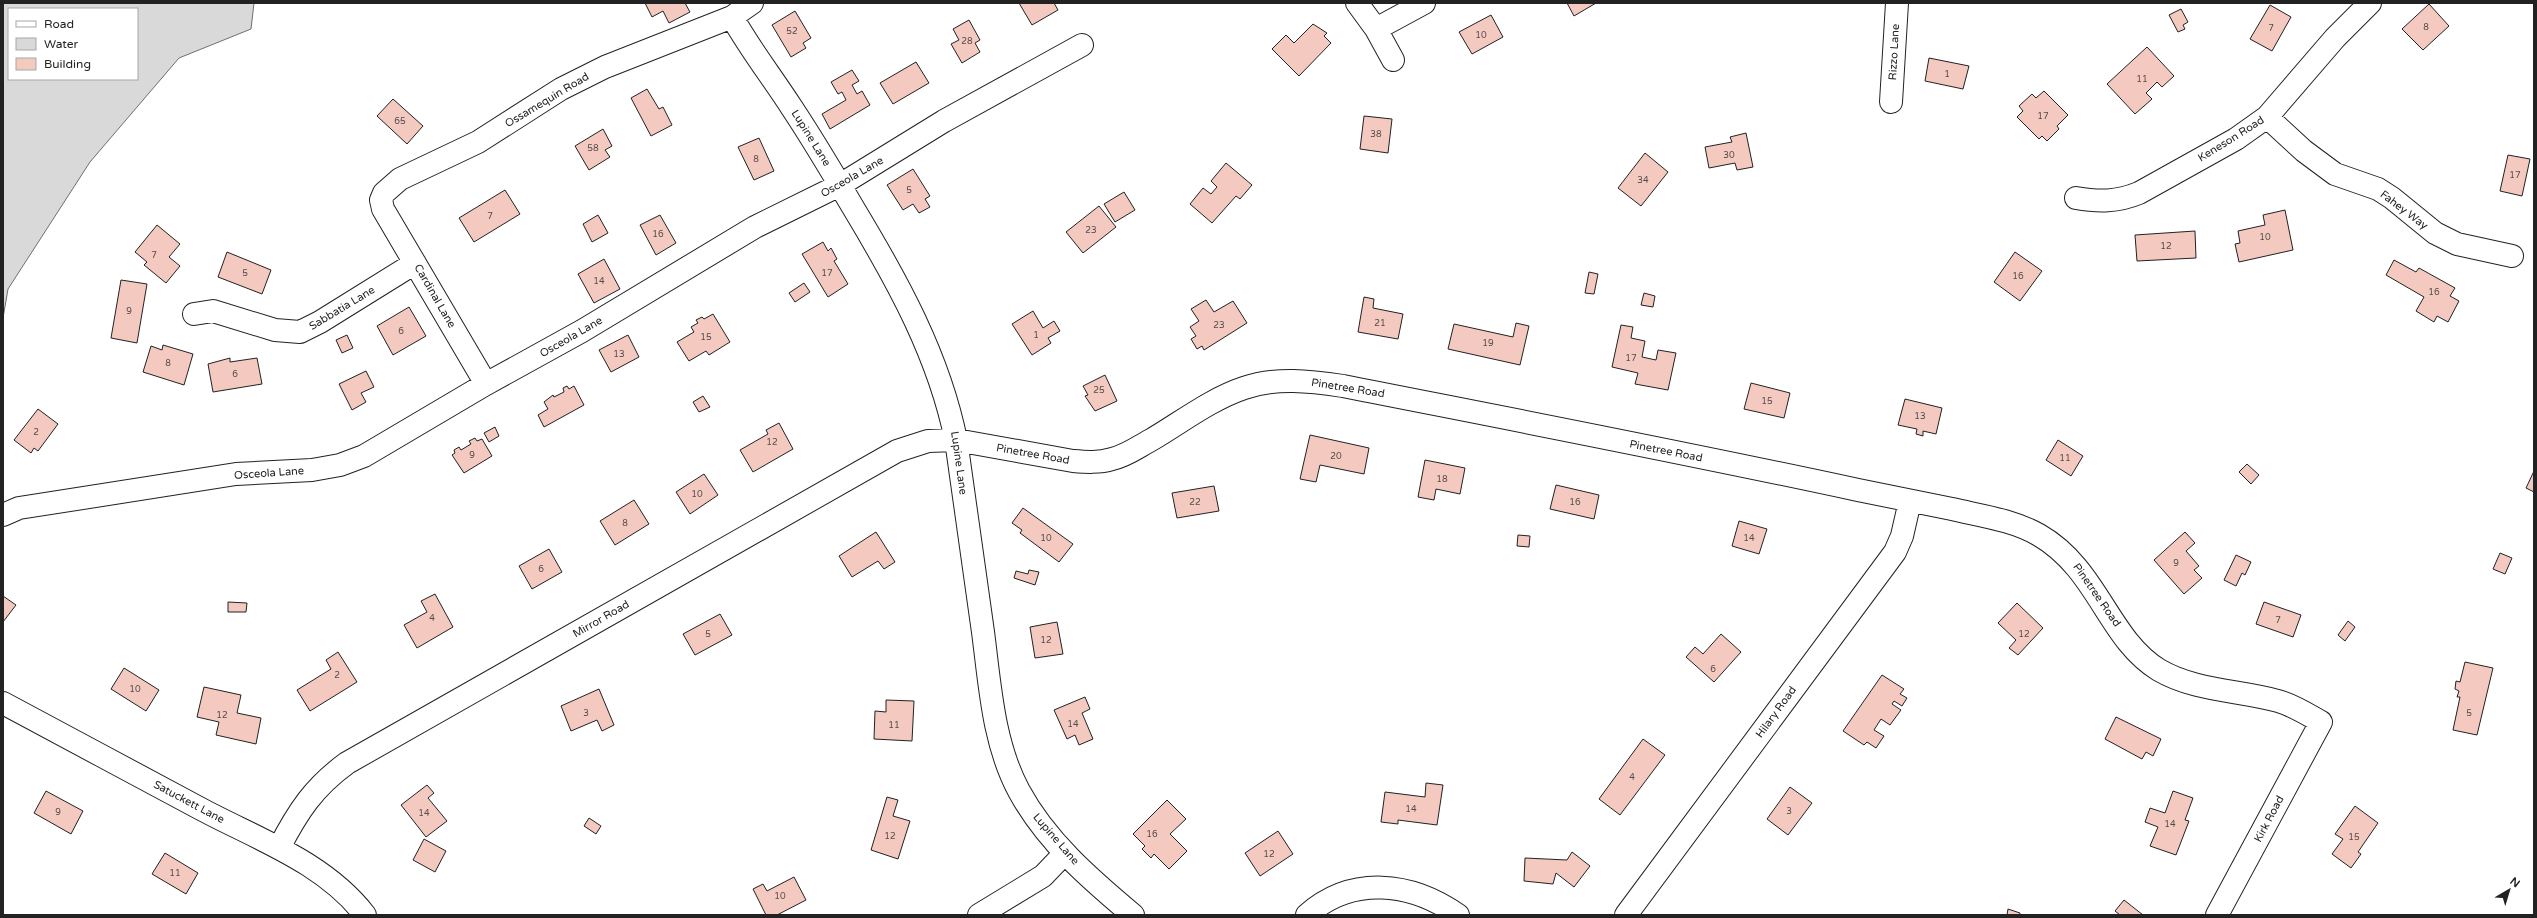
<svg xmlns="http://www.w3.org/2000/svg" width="2537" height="918" font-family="'Varela Round',sans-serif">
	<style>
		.water { fill: #d9d9d9; stroke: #6f6f6f; fill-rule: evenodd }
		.building { fill: #f3c9c0; stroke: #222 }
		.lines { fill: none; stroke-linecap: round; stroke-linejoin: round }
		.minor-casing { stroke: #222; stroke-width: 24 }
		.minor { stroke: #fff; stroke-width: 22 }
		.labels { text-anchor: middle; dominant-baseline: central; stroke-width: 3; stroke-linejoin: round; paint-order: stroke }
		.number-label { font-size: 9px; fill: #564c4a }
		.street-label { font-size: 11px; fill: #222; stroke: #fff }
	</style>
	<rect width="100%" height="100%" fill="#fff"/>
	<!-- water -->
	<path class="water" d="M 3,3 L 254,3 L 251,29 L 179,58 L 90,162 L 8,289 L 3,318 ZM 9,9 L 137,9 L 137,79 L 9,79 Z"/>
	<!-- building -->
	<path class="building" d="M 645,3 L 685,3 L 690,12 L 669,23 L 663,11 L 652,17 Z
		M 1019,3 L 1054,3 L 1058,10 L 1032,25 Z
		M 1567,3 L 1596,3 L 1574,16 Z
		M 2429,4 L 2449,26 L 2423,50 L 2402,29 Z
		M 2270,5 L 2291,17 L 2272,51 L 2250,39 Z
		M 2181,9 L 2188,22 L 2183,25 L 2185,29 L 2178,32 L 2169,15 Z
		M 795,11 L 811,38 L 803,43 L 806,48 L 791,57 L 772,25 Z
		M 1491,15 L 1503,37 L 1472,54 L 1459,32 Z
		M 969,20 L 980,40 L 975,43 L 980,52 L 962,63 L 951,44 L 959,40 L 953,29 Z
		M 1313,24 L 1327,33 L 1324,36 L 1331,43 L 1299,76 L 1272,49 L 1286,35 L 1294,43 Z
		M 2147,47 L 2174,76 L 2162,87 L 2157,82 L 2146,93 L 2152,99 L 2135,114 L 2107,84 Z
		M 1929,58 L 1969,66 L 1963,89 L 1925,81 Z
		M 916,62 L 929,83 L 893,104 L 880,83 Z
		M 852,70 L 859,81 L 852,85 L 857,94 L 862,91 L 870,105 L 830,129 L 822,114 L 846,100 L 842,92 L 838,94 L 831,82 Z
		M 647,89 L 659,109 L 663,107 L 672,125 L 651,136 L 631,98 Z
		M 2044,91 L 2068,115 L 2057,126 L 2059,129 L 2047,141 L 2042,136 L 2039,139 L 2017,117 L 2023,111 L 2019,106 L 2032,94 L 2036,98 Z
		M 393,99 L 423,126 L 407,144 L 377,116 Z
		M 1364,116 L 1392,119 L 1388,153 L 1360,149 Z
		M 603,129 L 612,146 L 605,150 L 610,157 L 589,170 L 575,146 Z
		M 1746,133 L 1753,167 L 1737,170 L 1735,163 L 1709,168 L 1705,147 L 1732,142 L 1730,137 Z
		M 759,138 L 774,171 L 754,180 L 738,147 Z
		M 1645,153 L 1668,172 L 1641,206 L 1618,188 Z
		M 2508,155 L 2530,159 L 2522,196 L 2500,191 Z
		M 1226,163 L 1252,185 L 1240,199 L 1236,196 L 1212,223 L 1190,204 L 1203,188 L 1211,194 L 1217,187 L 1211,181 Z
		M 913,169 L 930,196 L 925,199 L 930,207 L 919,213 L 913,204 L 903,210 L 887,185 Z
		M 505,190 L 520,214 L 474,242 L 459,218 Z
		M 1124,192 L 1135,210 L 1115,222 L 1104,204 Z
		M 1099,206 L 1116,227 L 1083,253 L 1066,232 Z
		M 2285,210 L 2293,250 L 2239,262 L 2235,244 L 2240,243 L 2238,231 L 2265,225 L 2263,215 Z
		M 598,215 L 608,233 L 592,242 L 583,224 Z
		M 660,215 L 676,243 L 656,255 L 640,225 Z
		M 157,225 L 180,244 L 169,257 L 180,266 L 166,283 L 144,265 L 147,262 L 135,252 Z
		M 2195,231 L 2196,258 L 2137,261 L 2135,235 Z
		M 823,242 L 828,251 L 831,248 L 837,259 L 834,261 L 848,284 L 828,297 L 802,254 Z
		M 227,252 L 271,270 L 262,294 L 218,277 Z
		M 2015,252 L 2042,271 L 2020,301 L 1994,282 Z
		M 604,259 L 620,289 L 594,303 L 578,274 Z
		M 2394,260 L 2416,272 L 2419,268 L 2455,288 L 2450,296 L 2459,301 L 2448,322 L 2437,316 L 2434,322 L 2416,311 L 2424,297 L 2386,275 Z
		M 1589,272 L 1598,274 L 1594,294 L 1585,293 Z
		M 121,280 L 147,284 L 137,343 L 111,338 Z
		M 804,283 L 810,292 L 795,302 L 789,293 Z
		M 1644,293 L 1655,296 L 1653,307 L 1641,305 Z
		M 1364,297 L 1374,299 L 1373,308 L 1403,314 L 1398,339 L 1358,332 Z
		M 1206,300 L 1214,312 L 1233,301 L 1247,323 L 1204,350 L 1202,346 L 1197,349 L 1191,339 L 1196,336 L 1190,327 L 1199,321 L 1191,309 Z
		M 409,307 L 426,336 L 393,355 L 377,326 Z
		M 1033,311 L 1043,328 L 1054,321 L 1060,331 L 1048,338 L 1051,343 L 1032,355 L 1012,324 Z
		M 713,314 L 730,342 L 709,355 L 706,351 L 689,361 L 677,342 L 694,332 L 691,327 L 698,323 L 696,320 L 702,317 L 704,319 Z
		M 1516,323 L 1529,326 L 1520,365 L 1448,349 L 1454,324 L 1513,337 Z
		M 1621,325 L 1633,327 L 1631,338 L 1645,341 L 1642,357 L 1656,360 L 1658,350 L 1676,353 L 1668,390 L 1635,384 L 1638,373 L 1612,367 Z
		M 347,335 L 353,348 L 342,353 L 336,340 Z
		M 628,335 L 639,357 L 611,372 L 599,350 Z
		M 163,345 L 193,354 L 184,385 L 143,372 L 151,346 L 162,350 Z
		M 230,358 L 230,362 L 257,358 L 262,384 L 213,392 L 208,364 Z
		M 366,371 L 374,387 L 361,393 L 366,402 L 352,410 L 339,384 Z
		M 1105,375 L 1117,401 L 1095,411 L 1085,396 L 1088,395 L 1083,386 Z
		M 1751,383 L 1790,393 L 1784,418 L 1744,409 Z
		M 567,386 L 569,389 L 574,386 L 584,405 L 544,427 L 538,415 L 548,409 L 544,402 L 553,395 L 554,397 L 564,392 L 563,388 Z
		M 703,396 L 710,407 L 699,412 L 693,402 Z
		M 1905,399 L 1942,408 L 1936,434 L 1923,431 L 1923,436 L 1916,434 L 1917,429 L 1898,425 Z
		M 38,409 L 58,424 L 38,451 L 34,448 L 31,453 L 14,440 Z
		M 779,423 L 793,449 L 753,472 L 740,450 L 768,434 L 766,430 Z
		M 495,427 L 499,436 L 489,442 L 484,433 Z
		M 1310,435 L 1369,448 L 1364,474 L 1320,465 L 1316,482 L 1300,479 Z
		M 475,438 L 477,441 L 482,439 L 492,456 L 464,473 L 452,455 L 455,453 L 454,450 L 459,447 L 461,450 L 471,444 L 469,441 Z
		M 2058,440 L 2083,456 L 2071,476 L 2046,460 Z
		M 1425,460 L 1465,468 L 1460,494 L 1436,489 L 1434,500 L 1418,497 Z
		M 2247,464 L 2259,475 L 2251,484 L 2239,472 Z
		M 2534,471 L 2534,492 L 2526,488 Z
		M 704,474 L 718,495 L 690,514 L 676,492 Z
		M 1556,485 L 1599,495 L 1594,519 L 1550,509 Z
		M 1214,486 L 1219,511 L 1177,518 L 1172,493 Z
		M 634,500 L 649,524 L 615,545 L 600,521 Z
		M 1023,508 L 1073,544 L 1059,562 L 1020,533 L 1022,530 L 1012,523 Z
		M 1739,521 L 1767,529 L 1759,554 L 1732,546 Z
		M 876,532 L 895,562 L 884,569 L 878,561 L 852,577 L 839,556 Z
		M 2185,532 L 2195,543 L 2186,551 L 2199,566 L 2194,570 L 2202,578 L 2184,594 L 2154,560 Z
		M 1518,535 L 1530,536 L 1529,547 L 1517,546 Z
		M 549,549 L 562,572 L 532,589 L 519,566 Z
		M 2500,553 L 2512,558 L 2505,574 L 2493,569 Z
		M 2236,555 L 2251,562 L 2245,575 L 2242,573 L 2236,586 L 2224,580 Z
		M 1029,570 L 1039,572 L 1035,585 L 1014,578 L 1016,571 L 1028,574 Z
		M 435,594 L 453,627 L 417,648 L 404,625 L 427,612 L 421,601 Z
		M 3,596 L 16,605 L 3,622 Z
		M 228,602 L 247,603 L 246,612 L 228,612 Z
		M 2264,602 L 2301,615 L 2293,637 L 2256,624 Z
		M 2017,603 L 2043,628 L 2018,655 L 2009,648 L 2016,640 L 1998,623 Z
		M 720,614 L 732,635 L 695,655 L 683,634 Z
		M 2348,621 L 2355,627 L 2345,641 L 2338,635 Z
		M 1057,622 L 1063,654 L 1035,658 L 1030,627 Z
		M 1721,634 L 1741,652 L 1714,682 L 1686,657 L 1695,647 L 1703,654 Z
		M 338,652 L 357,682 L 310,711 L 297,690 L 331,669 L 326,660 Z
		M 2465,662 L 2493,668 L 2477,735 L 2453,730 L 2460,697 L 2457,697 L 2459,691 L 2455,689 L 2456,681 L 2460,682 Z
		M 124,668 L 159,690 L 146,711 L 111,689 Z
		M 1882,675 L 1904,689 L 1900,694 L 1907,698 L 1902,706 L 1894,701 L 1892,704 L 1901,710 L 1890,725 L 1881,719 L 1874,730 L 1884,736 L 1876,748 L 1867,742 L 1864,745 L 1843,731 Z
		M 204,687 L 241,695 L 237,713 L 261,718 L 256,744 L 216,735 L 219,722 L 197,717 Z
		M 599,689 L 614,725 L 602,731 L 597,720 L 571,731 L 561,706 Z
		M 1085,697 L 1090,709 L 1082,713 L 1093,739 L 1079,745 L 1075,735 L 1067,739 L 1054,710 Z
		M 886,700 L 914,701 L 912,741 L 874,739 L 875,711 L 886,712 Z
		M 2116,717 L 2161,739 L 2153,756 L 2146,752 L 2142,759 L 2105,739 Z
		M 1643,739 L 1665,755 L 1620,815 L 1599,799 Z
		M 1426,783 L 1443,785 L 1437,825 L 1398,820 L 1398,824 L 1381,822 L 1385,792 L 1425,797 Z
		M 427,785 L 434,793 L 428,798 L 447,821 L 426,837 L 401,805 Z
		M 1790,787 L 1812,803 L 1788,835 L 1767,819 Z
		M 46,791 L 83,811 L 71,834 L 34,813 Z
		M 2173,791 L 2193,798 L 2185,820 L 2189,821 L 2176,855 L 2150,846 L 2158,827 L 2145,822 L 2150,808 L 2165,813 Z
		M 887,797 L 898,800 L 893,816 L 910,821 L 898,859 L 871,850 Z
		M 1167,800 L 1186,819 L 1170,834 L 1187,851 L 1169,869 L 1154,854 L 1151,858 L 1142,849 L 1145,846 L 1133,834 Z
		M 2355,806 L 2378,823 L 2358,852 L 2361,854 L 2351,868 L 2332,854 L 2343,839 L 2335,834 Z
		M 589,818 L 601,826 L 596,834 L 584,826 Z
		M 1278,831 L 1293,854 L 1260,876 L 1245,853 Z
		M 424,839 L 446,851 L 435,872 L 413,860 Z
		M 1572,852 L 1590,866 L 1574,887 L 1556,873 L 1553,884 L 1524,881 L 1525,858 L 1567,860 Z
		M 165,853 L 198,873 L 186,894 L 152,874 Z
		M 794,877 L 806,900 L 777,915 L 766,915 L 753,889 L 763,884 L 767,891 Z
		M 2124,900 L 2143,915 L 2120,915 L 2115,911 Z
		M 2008,909 L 2020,913 L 2020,915 L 2007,915 Z"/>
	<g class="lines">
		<!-- minor casing -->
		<g class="minor-casing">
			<path id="minor" d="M 1357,3 L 1376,29 L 1393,60
				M 732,17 C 750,49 772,77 792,108 C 814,141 834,175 854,209 C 898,282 939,356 956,440 C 965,504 974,568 983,632 C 990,685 993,743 1019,791 C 1046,841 1090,879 1133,915
				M 1376,29 L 1424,3
				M 1891,102 L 1897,3
				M 2267,117 L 2304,151 L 2335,174 L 2378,189 L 2392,198 L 2435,233 L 2457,244 L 2512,256
				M 2076,198 C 2099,202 2117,202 2139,193 L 2236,139 L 2267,117 L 2335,38 L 2370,3
				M 194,314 L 213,311 L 275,330 L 300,332 L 320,322 L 415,263
				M 486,384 L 383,209 L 381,200 L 384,193 L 400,179 L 478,142 L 561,89 L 605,67 L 732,17 L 752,3
				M 3,515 L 19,508 L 236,474 L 312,470 L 340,465 L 364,456 L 486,384 L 582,331 L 755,227 L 840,185 L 944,121 L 1082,45
				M 3,703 C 69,738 135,774 201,809 C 257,839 324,862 365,915
				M 279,848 C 298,811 314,787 347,763 L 897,451 L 928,441 L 956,440 L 1073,461 C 1086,462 1099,463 1112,459 C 1126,456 1138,447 1151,440 C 1180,423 1211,399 1244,388 C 1276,377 1310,381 1343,386 C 1515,420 1687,453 1858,490 C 1889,496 1921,503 1952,509 C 1982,516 2013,520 2039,535 C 2098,569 2108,639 2159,670 C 2195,691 2238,690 2278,701 C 2293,705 2307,714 2321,722 L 2217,915
				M 979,915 L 1043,876 L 1065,853
				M 1307,915 C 1352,875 1411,882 1458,915
				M 1626,915 L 1895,552 L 1902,536 L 1910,501"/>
		</g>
		<!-- minor -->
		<use href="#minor" class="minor"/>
	</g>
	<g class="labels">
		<!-- number labels -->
		<g class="number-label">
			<text x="2426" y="27">8</text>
			<text x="2271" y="28">7</text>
			<text x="792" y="31">52</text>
			<text x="1481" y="35">10</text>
			<text x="967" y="41">28</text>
			<text x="1947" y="74">1</text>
			<text x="2142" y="79">11</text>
			<text x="2043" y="116">17</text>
			<text x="400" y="121">65</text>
			<text x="1376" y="134">38</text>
			<text x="593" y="148">58</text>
			<text x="1729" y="155">30</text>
			<text x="756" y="159">8</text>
			<text x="2515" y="175">17</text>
			<text x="1643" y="180">34</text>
			<text x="909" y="190">5</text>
			<text x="490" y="216">7</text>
			<text x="1091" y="230">23</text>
			<text x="658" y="234">16</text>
			<text x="2265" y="237">10</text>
			<text x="2166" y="246">12</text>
			<text x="154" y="255">7</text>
			<text x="245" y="273">5</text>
			<text x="827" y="273">17</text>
			<text x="2018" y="276">16</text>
			<text x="599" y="281">14</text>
			<text x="2434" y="292">16</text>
			<text x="129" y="311">9</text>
			<text x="1380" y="323">21</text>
			<text x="1219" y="325">23</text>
			<text x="401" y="331">6</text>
			<text x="1036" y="335">1</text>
			<text x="706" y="337">15</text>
			<text x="1488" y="343">19</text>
			<text x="619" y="354">13</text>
			<text x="1631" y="358">17</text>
			<text x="168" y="363">8</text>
			<text x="235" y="374">6</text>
			<text x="1099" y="390">25</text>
			<text x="1767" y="401">15</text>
			<text x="1920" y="416">13</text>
			<text x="36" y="432">2</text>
			<text x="772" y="442">12</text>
			<text x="472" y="455">9</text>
			<text x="1336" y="456">20</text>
			<text x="2065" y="458">11</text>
			<text x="1442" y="479">18</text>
			<text x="697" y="494">10</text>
			<text x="1195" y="502">22</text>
			<text x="1575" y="502">16</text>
			<text x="625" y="523">8</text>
			<text x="1046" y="538">10</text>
			<text x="1749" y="538">14</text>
			<text x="2176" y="563">9</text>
			<text x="541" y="569">6</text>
			<text x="432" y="618">4</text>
			<text x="2278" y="620">7</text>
			<text x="708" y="634">5</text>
			<text x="2024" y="634">12</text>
			<text x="1046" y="640">12</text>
			<text x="1713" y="669">6</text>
			<text x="337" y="675">2</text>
			<text x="135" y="689">10</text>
			<text x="586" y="713">3</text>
			<text x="2469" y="713">5</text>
			<text x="222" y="715">12</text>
			<text x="1073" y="724">14</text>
			<text x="894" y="725">11</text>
			<text x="1632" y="777">4</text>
			<text x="1411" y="809">14</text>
			<text x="1789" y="811">3</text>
			<text x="58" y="812">9</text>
			<text x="424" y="813">14</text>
			<text x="2170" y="824">14</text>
			<text x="1152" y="834">16</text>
			<text x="890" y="836">12</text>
			<text x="2354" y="837">15</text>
			<text x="1269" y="854">12</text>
			<text x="175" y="873">11</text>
			<text x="780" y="896">10</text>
		</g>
		<!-- street labels -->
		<g class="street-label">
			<text transform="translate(1894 52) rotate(-87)">Rizzo Lane</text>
			<text transform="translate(547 100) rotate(-31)">Ossamequin Road</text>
			<text transform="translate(811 138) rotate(58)">Lupine Lane</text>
			<text transform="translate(2231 139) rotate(-32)">Keneson Road</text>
			<text transform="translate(852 177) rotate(-30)">Osceola Lane</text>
			<text transform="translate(2404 210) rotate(37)">Fahey Way</text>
			<text transform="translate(435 296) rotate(60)">Cardinal Lane</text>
			<text transform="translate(342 308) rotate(-31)">Sabbatia Lane</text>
			<text transform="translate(571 337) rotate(-30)">Osceola Lane</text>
			<text transform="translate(1348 388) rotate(9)">Pinetree Road</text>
			<text transform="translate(1666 451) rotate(11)">Pinetree Road</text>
			<text transform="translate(1033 454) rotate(10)">Pinetree Road</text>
			<text transform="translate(959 463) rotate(82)">Lupine Lane</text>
			<text transform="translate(269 473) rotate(-4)">Osceola Lane</text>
			<text transform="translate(2097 595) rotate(55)">Pinetree Road</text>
			<text transform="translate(601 619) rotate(-30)">Mirror Road</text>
			<text transform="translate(1776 712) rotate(-54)">Hilary Road</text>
			<text transform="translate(189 802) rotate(28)">Satuckett Lane</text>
			<text transform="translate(2269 819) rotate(-62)">Kirk Road</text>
			<text transform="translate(1056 839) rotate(49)">Lupine Lane</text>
		</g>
	</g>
	<!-- border -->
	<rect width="2537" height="918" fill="none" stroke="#222222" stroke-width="8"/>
	<!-- legend -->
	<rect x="8" y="8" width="130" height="72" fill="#ffffff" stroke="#a7a7a7"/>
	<rect x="16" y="21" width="20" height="6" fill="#ffffff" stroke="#a7a7a7"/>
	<text x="44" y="28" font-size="12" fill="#222222">Road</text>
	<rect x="16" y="38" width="20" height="12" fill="#d9d9d9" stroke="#a7a7a7"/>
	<text x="44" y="48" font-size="12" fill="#222222">Water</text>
	<rect x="16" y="58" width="20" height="12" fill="#f3c9c0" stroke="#a7a7a7"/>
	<text x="44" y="68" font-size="12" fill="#222222">Building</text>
	<!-- north arrow -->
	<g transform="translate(2509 890) rotate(38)" stroke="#ffffff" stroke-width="3" paint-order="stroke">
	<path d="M0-3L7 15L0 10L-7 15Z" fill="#222222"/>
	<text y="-6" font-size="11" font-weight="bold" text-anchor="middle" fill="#222222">N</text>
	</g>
</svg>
